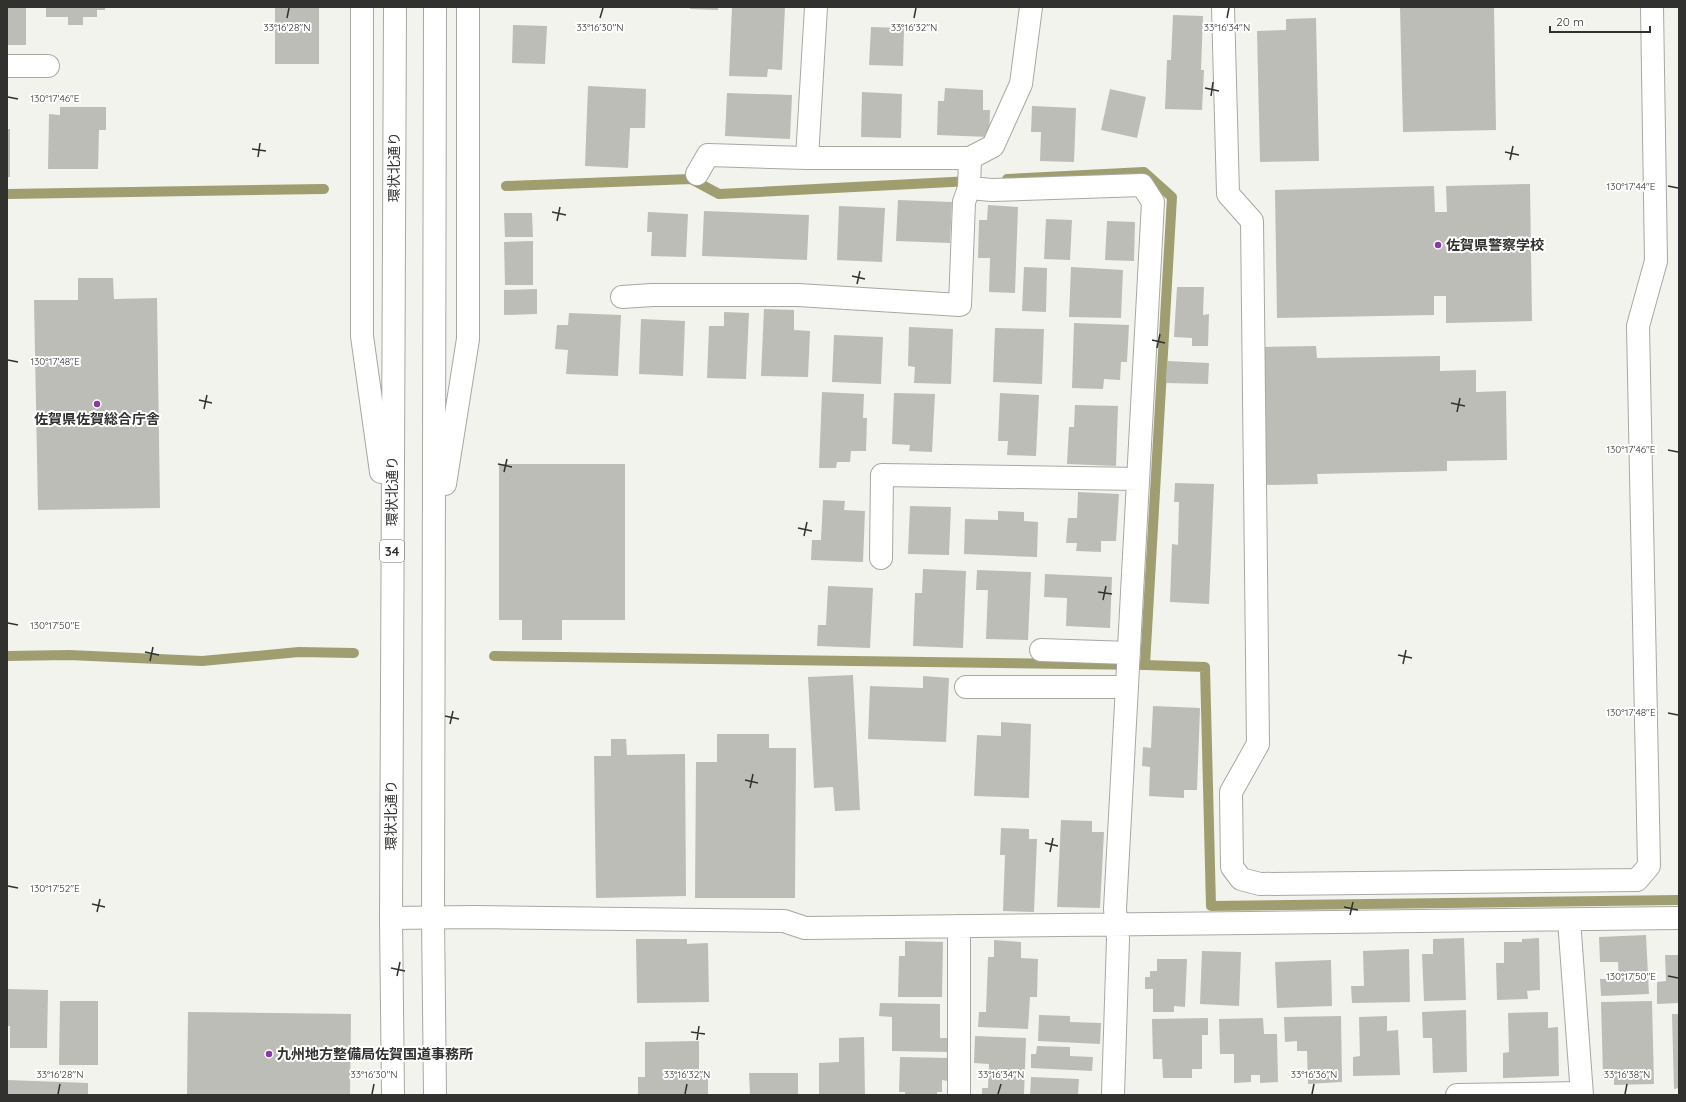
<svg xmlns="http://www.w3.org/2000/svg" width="1686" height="1102" font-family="Quicksand,'Noto Sans JP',sans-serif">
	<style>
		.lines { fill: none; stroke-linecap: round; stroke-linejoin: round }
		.stream { stroke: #9f9e70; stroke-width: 10 }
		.building { fill: #bdbdb8 }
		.minor-casing { stroke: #a8a8a3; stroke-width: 24 }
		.highway-casing { stroke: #a8a8a3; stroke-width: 24 }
		.minor { stroke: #fff; stroke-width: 22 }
		.highway { stroke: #fff; stroke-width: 22 }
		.ticks { fill: none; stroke: #31312f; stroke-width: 1.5 }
		.poi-dot { fill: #8b37a6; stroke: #fff; stroke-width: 1.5 }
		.labels { text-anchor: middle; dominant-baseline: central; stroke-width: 4; stroke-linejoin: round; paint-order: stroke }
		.shield { fill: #fff; stroke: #6f6f6d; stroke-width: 1 }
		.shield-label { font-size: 13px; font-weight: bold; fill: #31312f }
		.street-label { font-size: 14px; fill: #31312f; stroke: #fff }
		.poi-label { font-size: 14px; font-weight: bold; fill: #31312f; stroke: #fff; text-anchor: start }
		.ticks-label { font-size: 10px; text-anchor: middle; fill: #31312f; stroke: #fff; stroke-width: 4; stroke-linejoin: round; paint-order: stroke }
	</style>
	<rect width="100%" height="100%" fill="#f3f3ee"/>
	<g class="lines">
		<!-- stream -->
		<path class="stream" d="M 1007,179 L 1144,172 L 1172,197 L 1145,665
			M 506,186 L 691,179 L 719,194 L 971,181
			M 7,194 L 324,189
			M 7,656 L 69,655 L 202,661 L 299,652 L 354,653
			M 494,656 L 1145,665 L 1205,667 L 1211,906 L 1679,900"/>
	</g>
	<!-- building -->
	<path class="building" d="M 7,7 L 26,7 L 26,45 L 7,45 Z
		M 46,7 L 105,7 L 105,10 L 97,10 L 97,17 L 83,17 L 83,25 L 68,25 L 68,17 L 46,17 Z
		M 275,7 L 319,7 L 319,64 L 275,64 Z
		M 690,7 L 718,7 L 718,10 L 690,9 Z
		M 732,7 L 785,7 L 782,70 L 768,69 L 767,77 L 729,76 Z
		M 1400,7 L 1494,7 L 1496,130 L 1403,132 Z
		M 1173,15 L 1203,16 L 1201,70 L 1204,70 L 1202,110 L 1165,109 L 1167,60 L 1171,60 Z
		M 1316,18 L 1319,161 L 1260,162 L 1257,31 L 1286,30 L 1286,19 Z
		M 513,25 L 547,26 L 545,64 L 512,63 Z
		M 871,27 L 904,28 L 903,66 L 869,65 Z
		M 588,86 L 646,89 L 645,128 L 630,128 L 628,168 L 585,166 Z
		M 945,88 L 983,90 L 983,110 L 990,110 L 989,137 L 937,135 L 938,101 L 944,101 Z
		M 1110,89 L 1146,97 L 1137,138 L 1101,130 Z
		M 862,92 L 902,94 L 901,138 L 861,137 Z
		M 727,93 L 792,95 L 790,139 L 725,136 Z
		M 1032,106 L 1076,108 L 1074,162 L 1040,161 L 1041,132 L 1031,132 Z
		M 60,107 L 106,107 L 106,130 L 99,130 L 98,169 L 48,169 L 49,114 L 60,115 Z
		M 7,129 L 10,129 L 10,177 L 7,177 Z
		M 1530,184 L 1532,321 L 1446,323 L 1446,296 L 1434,296 L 1434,315 L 1277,318 L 1275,190 L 1434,186 L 1435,212 L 1447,212 L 1446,186 Z
		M 898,200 L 952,202 L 950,243 L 896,241 Z
		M 988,205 L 1018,207 L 1015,293 L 989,292 L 990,258 L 978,258 L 979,220 L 987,220 Z
		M 839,206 L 885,208 L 882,262 L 837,260 Z
		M 704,211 L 809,215 L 807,260 L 702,256 Z
		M 648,212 L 688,214 L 686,257 L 651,256 L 652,232 L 647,232 Z
		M 504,213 L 532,213 L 533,237 L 505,237 Z
		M 1046,219 L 1072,220 L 1070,260 L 1044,259 Z
		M 1107,221 L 1135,222 L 1134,261 L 1105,260 Z
		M 533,241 L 533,285 L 505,285 L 504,242 Z
		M 1024,267 L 1047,268 L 1046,312 L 1022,311 Z
		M 1071,267 L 1123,270 L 1121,318 L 1069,317 Z
		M 78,278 L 113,278 L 114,299 L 157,298 L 160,508 L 38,510 L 34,300 L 78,300 Z
		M 1177,287 L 1204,287 L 1203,315 L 1209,314 L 1208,346 L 1192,346 L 1192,338 L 1174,337 Z
		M 537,289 L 537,314 L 504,315 L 504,290 Z
		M 764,309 L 794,310 L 794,330 L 810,331 L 808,377 L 761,376 Z
		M 724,312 L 749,313 L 746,379 L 707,378 L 709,326 L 724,326 Z
		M 569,313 L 621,315 L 618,376 L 566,374 L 568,350 L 555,349 L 557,325 L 568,325 Z
		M 641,319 L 685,321 L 683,376 L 639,374 Z
		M 1074,323 L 1129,325 L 1127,362 L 1121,362 L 1120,380 L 1104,379 L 1103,389 L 1072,388 Z
		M 909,327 L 953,329 L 951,384 L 914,383 L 915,367 L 908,366 Z
		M 995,328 L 1044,329 L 1042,384 L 993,382 Z
		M 834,335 L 883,337 L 881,384 L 832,382 Z
		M 1316,346 L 1317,358 L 1440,356 L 1440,371 L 1476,370 L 1476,392 L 1506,391 L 1507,460 L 1447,461 L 1447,471 L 1317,474 L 1318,484 L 1265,485 L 1263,347 Z
		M 1167,361 L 1209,363 L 1208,384 L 1166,383 Z
		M 822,392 L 864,394 L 863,418 L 867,418 L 866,451 L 851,451 L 850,462 L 837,462 L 836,468 L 819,468 Z
		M 894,393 L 935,394 L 932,452 L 909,451 L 910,445 L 892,444 Z
		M 1000,393 L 1039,395 L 1036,456 L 1007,455 L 1008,441 L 998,441 Z
		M 1075,405 L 1118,406 L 1116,466 L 1067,464 L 1069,427 L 1074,427 Z
		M 499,464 L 625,464 L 625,620 L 562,620 L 562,640 L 522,640 L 522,620 L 499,620 Z
		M 1175,483 L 1214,484 L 1209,604 L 1170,602 L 1172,544 L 1178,545 L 1179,502 L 1174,502 Z
		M 1078,492 L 1119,494 L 1116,541 L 1101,541 L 1101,552 L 1076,551 L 1077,543 L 1066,543 L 1068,518 L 1077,518 Z
		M 823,500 L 845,501 L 844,510 L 865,511 L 863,562 L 811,560 L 812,540 L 821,540 Z
		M 910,506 L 951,507 L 949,555 L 908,554 Z
		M 998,511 L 1024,512 L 1024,521 L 1038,522 L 1037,557 L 964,554 L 965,519 L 998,520 Z
		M 923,569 L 966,571 L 963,648 L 913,646 L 915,593 L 922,593 Z
		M 977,570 L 1031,572 L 1028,640 L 986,639 L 988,590 L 976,590 Z
		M 1045,574 L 1112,577 L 1110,628 L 1066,626 L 1067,598 L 1044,597 Z
		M 828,586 L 873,588 L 870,648 L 817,646 L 818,625 L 826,625 Z
		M 853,675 L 860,810 L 835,811 L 833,787 L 814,788 L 808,677 Z
		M 923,676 L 949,678 L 946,742 L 868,739 L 870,686 L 923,688 Z
		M 1153,706 L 1200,708 L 1197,790 L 1184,790 L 1184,798 L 1149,796 L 1150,767 L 1142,766 L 1143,747 L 1151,748 Z
		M 1001,722 L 1031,724 L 1029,798 L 974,796 L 977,735 L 1001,736 Z
		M 717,734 L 769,734 L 769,748 L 796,748 L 795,898 L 695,898 L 696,762 L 717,762 Z
		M 611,739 L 626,739 L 627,755 L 685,754 L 686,896 L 596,898 L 594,756 L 611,756 Z
		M 1061,820 L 1092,821 L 1092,832 L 1104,832 L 1100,908 L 1057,907 Z
		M 1001,828 L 1029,829 L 1029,839 L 1037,839 L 1034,912 L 1003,911 L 1005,855 L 1000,855 Z
		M 1646,935 L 1649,994 L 1601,996 L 1600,979 L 1619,979 L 1618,962 L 1600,962 L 1599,937 Z
		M 1464,938 L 1466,1000 L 1424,1001 L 1422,954 L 1433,954 L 1433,939 Z
		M 1539,938 L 1540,990 L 1527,991 L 1528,999 L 1497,1000 L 1496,963 L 1504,963 L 1504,942 L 1522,942 L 1522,939 Z
		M 636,939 L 687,939 L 687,944 L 708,943 L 709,1002 L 637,1003 Z
		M 994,940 L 1021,942 L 1021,958 L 1038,959 L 1037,997 L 1030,997 L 1028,1029 L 978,1027 L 979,1012 L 986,1012 L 988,957 L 994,957 Z
		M 905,941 L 943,942 L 942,997 L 898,997 L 899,956 L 905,956 Z
		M 1409,949 L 1410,1002 L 1352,1003 L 1351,986 L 1364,986 L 1363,951 Z
		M 1202,951 L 1241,952 L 1239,1006 L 1200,1004 Z
		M 1665,955 L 1679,955 L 1679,1003 L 1657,1004 L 1657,982 L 1666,981 Z
		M 1157,959 L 1187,959 L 1185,1007 L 1174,1006 L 1174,1012 L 1153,1012 L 1153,989 L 1145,989 L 1145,977 L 1150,977 L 1150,971 L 1157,971 Z
		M 1331,960 L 1332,1006 L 1277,1008 L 1275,962 Z
		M 7,989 L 48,990 L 47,1048 L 10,1048 L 10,1026 L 7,1026 Z
		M 60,1001 L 98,1001 L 98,1065 L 59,1065 Z
		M 1652,1001 L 1654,1084 L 1614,1085 L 1614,1076 L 1603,1077 L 1601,1002 Z
		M 880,1003 L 940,1004 L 940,1038 L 949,1038 L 948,1052 L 892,1051 L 892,1017 L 879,1016 Z
		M 1466,1010 L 1467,1072 L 1433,1073 L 1432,1038 L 1423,1038 L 1422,1012 Z
		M 188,1012 L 351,1014 L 350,1095 L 187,1095 Z
		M 1548,1012 L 1548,1028 L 1558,1027 L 1559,1076 L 1503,1078 L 1503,1053 L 1509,1052 L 1508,1013 Z
		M 1672,1014 L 1679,1014 L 1679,1088 L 1674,1089 Z
		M 1039,1015 L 1070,1016 L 1070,1022 L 1101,1023 L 1100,1044 L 1038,1041 Z
		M 1341,1016 L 1342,1082 L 1308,1084 L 1307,1051 L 1297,1051 L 1297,1041 L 1285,1042 L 1284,1017 Z
		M 1387,1016 L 1387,1031 L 1398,1030 L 1400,1075 L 1353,1076 L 1353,1057 L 1360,1056 L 1359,1017 Z
		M 1208,1018 L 1208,1035 L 1202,1035 L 1202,1069 L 1192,1069 L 1192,1078 L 1163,1078 L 1162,1059 L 1153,1059 L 1152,1019 Z
		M 1263,1018 L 1264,1034 L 1277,1034 L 1278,1082 L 1260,1083 L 1260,1075 L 1251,1075 L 1251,1082 L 1234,1083 L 1234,1054 L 1220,1054 L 1219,1019 Z
		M 975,1036 L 1026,1038 L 1024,1095 L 982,1095 L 982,1088 L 988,1088 L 989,1064 L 974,1063 Z
		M 864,1037 L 865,1095 L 819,1095 L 819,1063 L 839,1062 L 839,1038 Z
		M 699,1041 L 699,1076 L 708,1076 L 708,1095 L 638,1095 L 638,1077 L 645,1077 L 645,1042 Z
		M 1037,1046 L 1070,1047 L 1070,1056 L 1093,1057 L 1092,1071 L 1031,1068 L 1031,1054 L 1036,1054 Z
		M 900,1057 L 949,1058 L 948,1081 L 942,1080 L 942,1092 L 937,1092 L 937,1095 L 905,1095 L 905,1092 L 899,1092 Z
		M 749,1073 L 798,1073 L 798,1095 L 750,1095 Z
		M 1031,1077 L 1079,1079 L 1078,1095 L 1030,1095 Z
		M 7,1080 L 88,1083 L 88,1095 L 7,1095 Z"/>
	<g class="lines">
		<!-- minor casing -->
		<g class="minor-casing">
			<path id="minor" d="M 1223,7 L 1228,194 L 1252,221 L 1258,744 L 1231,792 L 1232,867 L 1241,879 L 1260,884 L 1637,880 L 1649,866 L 1638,326 L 1656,261 L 1652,7
				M 7,66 L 48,66
				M 807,158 L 816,7
				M 970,158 L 993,146 L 1021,84 L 1031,7
				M 969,188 L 992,190 L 1142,185 L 1153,202 L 1115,909 L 1118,939 L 1113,1095
				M 622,297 L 652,295 L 798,295 L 960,305 L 964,202 L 969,188 L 970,158 L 807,158 L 708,155 L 697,174
				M 881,558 L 882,475 L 1138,479
				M 1041,650 L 1129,653
				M 966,687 L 1127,687
				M 391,918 L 475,917 L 784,921 L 805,928 L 1679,918
				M 1569,920 L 1582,1095
				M 959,926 L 959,1095
				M 1457,1095 L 1581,1093"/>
		</g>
		<!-- highway casing -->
		<g class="highway-casing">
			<path id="highway" d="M 362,7 L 362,336 L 381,472
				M 435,7 L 433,917 L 435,1095
				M 445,484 L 468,339 L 468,7
				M 393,1095 L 391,918 L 395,7"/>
		</g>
		<!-- minor -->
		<use href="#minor" class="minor"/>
		<!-- highway -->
		<use href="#highway" class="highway"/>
	</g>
	<!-- ticks -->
	<path class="ticks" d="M 287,18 L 289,8M 600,18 L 603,8M 914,18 L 916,8M 1227,18 L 1229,8M 1205,88 L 1219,91M 1211,96 L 1213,82M 8,97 L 18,99M 252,149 L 266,151M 1505,152 L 1519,155M 258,157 L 260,143M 1510,160 L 1513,146M 1668,186 L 1678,188M 552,212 L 566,215M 557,221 L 560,207M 852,276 L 865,279M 857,284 L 860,271M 1152,340 L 1165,343M 1157,348 L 1160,334M 8,360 L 18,362M 199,400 L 212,403M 1451,403 L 1465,406M 204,409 L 207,395M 1457,412 L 1460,398M 1668,450 L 1678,452M 498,464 L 512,467M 504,472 L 507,459M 798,528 L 812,531M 804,536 L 807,522M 1098,592 L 1112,594M 1103,600 L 1106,586M 8,623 L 18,625M 145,652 L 159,655M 1398,655 L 1412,658M 150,661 L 153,647M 1403,664 L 1406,650M 1668,713 L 1678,715M 445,716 L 459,719M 450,724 L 453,711M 745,780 L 758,783M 750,788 L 753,774M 1045,843 L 1058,846M 1050,852 L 1053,838M 8,886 L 18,888M 92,904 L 105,907M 1344,907 L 1358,910M 97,912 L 100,899M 1350,915 L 1353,902M 391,968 L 405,971M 397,976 L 400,962M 1668,976 L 1678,978M 691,1032 L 705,1034M 697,1040 L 699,1026M 58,1094 L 60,1084M 372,1094 L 374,1084M 685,1094 L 687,1084M 998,1094 L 1001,1084M 1312,1094 L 1314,1084M 1625,1094 L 1627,1084"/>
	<!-- markers -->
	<g class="poi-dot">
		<circle cx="1438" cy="245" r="4"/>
		<circle cx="97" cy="404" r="4"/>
		<circle cx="269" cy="1054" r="4"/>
	</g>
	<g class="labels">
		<!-- shield labels -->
		<rect class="shield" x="380" y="540" width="24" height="22" rx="3"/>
		<g class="shield-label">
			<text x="392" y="551">34</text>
		</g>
		<!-- street labels -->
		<g class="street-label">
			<text transform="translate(394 167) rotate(-90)">環状北通り</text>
			<text transform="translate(392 491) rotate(-90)">環状北通り</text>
			<text transform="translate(391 815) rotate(-90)">環状北通り</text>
		</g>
		<!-- poi labels -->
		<g class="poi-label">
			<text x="1446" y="245">佐賀県警察学校</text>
			<text x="97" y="419" text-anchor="middle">佐賀県佐賀総合庁舎</text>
			<text x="277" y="1054">九州地方整備局佐賀国道事務所</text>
		</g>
	</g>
	<g class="ticks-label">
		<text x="287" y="31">33°16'28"N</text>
		<text x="600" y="31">33°16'30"N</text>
		<text x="914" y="31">33°16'32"N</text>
		<text x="1227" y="31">33°16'34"N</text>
		<text x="55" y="102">130°17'46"E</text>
		<text x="1631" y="190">130°17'44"E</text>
		<text x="55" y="365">130°17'48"E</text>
		<text x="1631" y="453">130°17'46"E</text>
		<text x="55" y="629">130°17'50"E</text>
		<text x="1631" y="716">130°17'48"E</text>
		<text x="55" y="892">130°17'52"E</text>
		<text x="1631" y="980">130°17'50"E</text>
		<text x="60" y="1078">33°16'28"N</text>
		<text x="374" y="1078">33°16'30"N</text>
		<text x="687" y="1078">33°16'32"N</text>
		<text x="1001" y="1078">33°16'34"N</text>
		<text x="1314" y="1078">33°16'36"N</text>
		<text x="1627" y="1078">33°16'38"N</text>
	</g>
	<!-- border -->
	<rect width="1686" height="1102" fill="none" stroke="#31312f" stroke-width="16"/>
	<!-- scale -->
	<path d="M1550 26v6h100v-6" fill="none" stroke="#31312f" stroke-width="2"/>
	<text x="1556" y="26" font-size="12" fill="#31312f" stroke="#ffffff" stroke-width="3" paint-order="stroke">20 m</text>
</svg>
